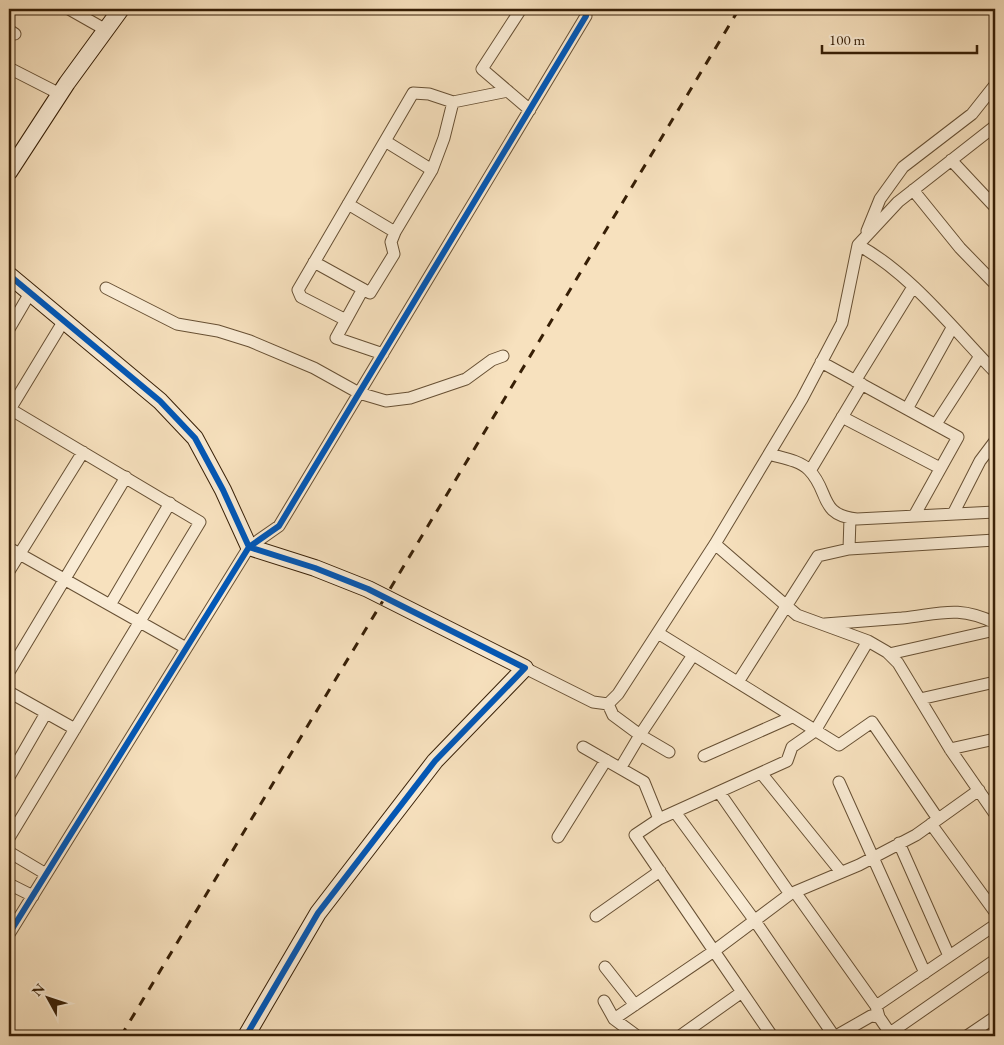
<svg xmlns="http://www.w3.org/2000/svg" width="1004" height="1045" font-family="'EB Garamond',serif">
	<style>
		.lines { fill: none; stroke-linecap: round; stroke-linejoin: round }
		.street-casing { stroke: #675034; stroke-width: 13 }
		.secondary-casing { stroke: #371f06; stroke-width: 18 }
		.street { stroke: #faecd5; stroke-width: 11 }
		.secondary { stroke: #faecd5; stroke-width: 16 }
		.rail { stroke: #371f06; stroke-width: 3; stroke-dasharray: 9 9; stroke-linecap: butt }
		.cycleway-casing { stroke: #faecd5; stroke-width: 9 }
		.cycleway { stroke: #0057b8; stroke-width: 6 }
	</style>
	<rect width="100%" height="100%" fill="#f7e1be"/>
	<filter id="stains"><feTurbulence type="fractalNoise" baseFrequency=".004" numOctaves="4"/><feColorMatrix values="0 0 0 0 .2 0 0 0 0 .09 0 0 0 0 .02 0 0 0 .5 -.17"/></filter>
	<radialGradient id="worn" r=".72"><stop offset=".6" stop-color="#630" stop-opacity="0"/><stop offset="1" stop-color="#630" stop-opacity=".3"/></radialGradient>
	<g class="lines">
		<!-- street casing -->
		<g class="street-casing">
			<path id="street" d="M 69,9 L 106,30
				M 521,9 L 482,69 L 530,110
				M 9,30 L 15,34
				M 9,68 L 60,94
				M 385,141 L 432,170
				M 951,160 L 995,207
				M 913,190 L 960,248 L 995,284
				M 348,204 L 395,232
				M 867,231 L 880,199 L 903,167 L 972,114 L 995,85
				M 858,245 C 910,273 954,330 995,372
				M 314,262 L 370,293 L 394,254 L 391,242 L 395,232 L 432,170 L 444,138 L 453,102
				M 106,288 L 177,324 L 218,331 L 250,341 L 314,368 L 359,393 L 386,401 L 410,398 L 466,379 L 492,360 L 503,356
				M 363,289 L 336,338 L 383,354
				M 346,320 L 301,297 L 298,290 L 413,93 L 429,94 L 453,102 L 508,91
				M 9,329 L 30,293
				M 821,362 L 958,437 L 914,516
				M 855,381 L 913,287
				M 907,409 L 952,328
				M 9,411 L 63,322
				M 842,417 L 940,468
				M 936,424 L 980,356
				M 769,454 C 782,458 799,460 809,470 C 830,491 818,515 857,519 L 995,512
				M 810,471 L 862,384
				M 953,514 L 980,461 L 995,441
				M 715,544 L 797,615 L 868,641 L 887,652 L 898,663 L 950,749 L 995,814
				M 9,548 L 186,648
				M 849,549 L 850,518
				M 9,571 L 83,452
				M 110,605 L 170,503
				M 825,624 C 851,622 876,620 902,618 C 940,614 958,605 995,623
				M 658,633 L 839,745 L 872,722 L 938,819
				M 889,654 L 995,630
				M 525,668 L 593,702 L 608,704 L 618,694 L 715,544 L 802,399 L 842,323 L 858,245 L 898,202 L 995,126
				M 9,672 L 126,477
				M 738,682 L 818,556 L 849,549 L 995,540
				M 9,692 L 75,729
				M 920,699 L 995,682
				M 608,704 L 613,715 L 640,735 L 621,767
				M 583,747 L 644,782 L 659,819
				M 950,749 L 995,739
				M 669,752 L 640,735 L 693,655
				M 704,756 L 792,717
				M 761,773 L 841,872
				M 9,777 L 46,713
				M 839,782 L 925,973
				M 719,792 L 790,894
				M 675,812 L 755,921 L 834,1036
				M 931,824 L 995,912
				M 558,837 L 606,760
				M 9,838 L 200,522 L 10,409
				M 899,843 L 949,956
				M 9,852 L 46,874
				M 9,884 L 33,896
				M 795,892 L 876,1006
				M 596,916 L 660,871
				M 9,934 L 249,547 L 279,526 L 586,16
				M 605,967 L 635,1005
				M 604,1001 L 614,1019 L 637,1036
				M 879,1017 L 876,1006 L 995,925
				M 614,1019 L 714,951 L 635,835 L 659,819 L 787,761 L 792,747 L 815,731 L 868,641
				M 890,1033 L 995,960
				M 680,1036 L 742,992
				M 772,1036 L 714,951 L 790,894 L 859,865 L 916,835 L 979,790
				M 836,1036 L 871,1016 L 879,1017 L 892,1036
				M 967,1036 L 995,1017"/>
		</g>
		<!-- secondary casing -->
		<g class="secondary-casing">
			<path id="secondary" d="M 9,172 L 67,83 L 121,9
				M 9,275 L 160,401 L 195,438 L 223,490 L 249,547 L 315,568 L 368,589 L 525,668 L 435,761 L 318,913 L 246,1036"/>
		</g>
		<!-- street -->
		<use href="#street" class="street"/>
		<!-- secondary -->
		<use href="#secondary" class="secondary"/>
		<!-- rail -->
		<path class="rail" d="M 121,1036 L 739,9"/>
		<!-- cycleway casing -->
		<g class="cycleway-casing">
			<path id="cycleway" d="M 9,275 L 160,401 L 195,438 L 223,490 L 249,547 L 315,568 L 368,589 L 525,668 L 435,761 L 318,913 L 246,1036
				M 9,934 L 249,547 L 279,526 L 586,16"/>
		</g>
		<!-- cycleway -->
		<use href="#cycleway" class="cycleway"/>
	</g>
	<!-- margin -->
	<rect width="1004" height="1045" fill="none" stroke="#f7e1be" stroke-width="30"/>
	<rect x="10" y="10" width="984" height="1025" fill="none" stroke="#371f06" stroke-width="2.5"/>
	<rect x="15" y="15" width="974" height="1015" fill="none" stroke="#371f06"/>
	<!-- north arrow -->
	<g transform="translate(48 998) rotate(310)" stroke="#faecd5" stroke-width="4" paint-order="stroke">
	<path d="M0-4L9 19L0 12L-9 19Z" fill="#371f06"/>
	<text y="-8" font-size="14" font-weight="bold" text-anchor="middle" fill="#371f06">N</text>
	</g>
	<!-- scale -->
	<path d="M822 45v8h155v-8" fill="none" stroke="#371f06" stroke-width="2.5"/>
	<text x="829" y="45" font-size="15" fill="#371f06" stroke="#faecd5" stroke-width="4" paint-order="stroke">100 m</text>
	<rect width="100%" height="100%" filter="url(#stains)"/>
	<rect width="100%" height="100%" fill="url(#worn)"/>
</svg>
